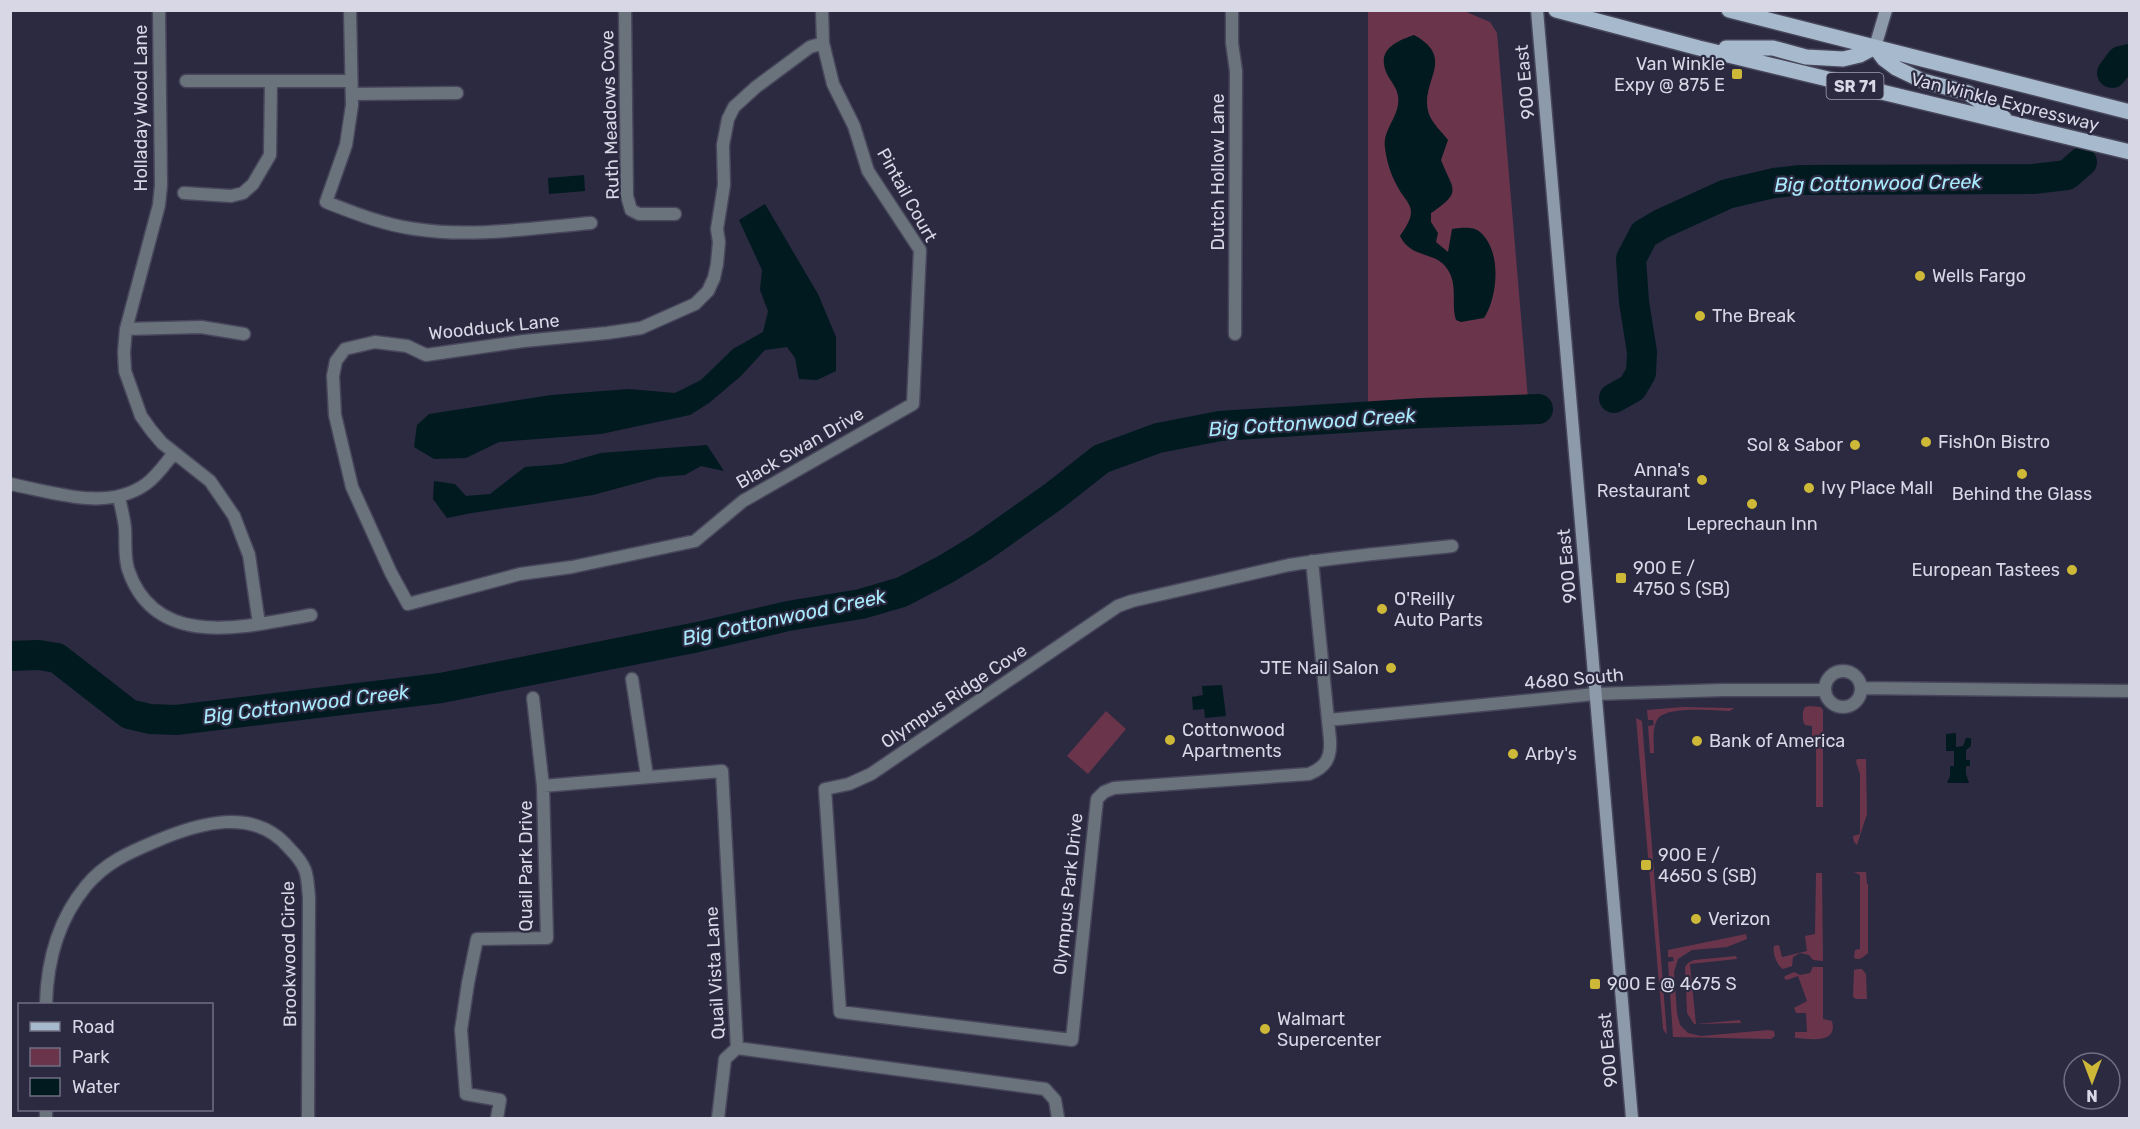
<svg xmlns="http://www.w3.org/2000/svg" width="2140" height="1129" font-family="Rubik,sans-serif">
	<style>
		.green { fill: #6a354b }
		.water { fill: #001a20 }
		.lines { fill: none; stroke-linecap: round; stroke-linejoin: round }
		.river { stroke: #001a20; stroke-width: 30 }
		.street-casing { stroke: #47465b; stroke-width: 15 }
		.secondary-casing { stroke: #47465b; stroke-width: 15 }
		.primary-casing { stroke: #47465b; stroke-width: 18 }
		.street { stroke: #6a737c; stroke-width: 12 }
		.secondary { stroke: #8d9aa9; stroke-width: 12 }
		.primary { stroke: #a7b9cc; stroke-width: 15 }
		.poi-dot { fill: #ceb837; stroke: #2b2a40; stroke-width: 2 }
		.labels { text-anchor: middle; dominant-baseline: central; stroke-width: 4.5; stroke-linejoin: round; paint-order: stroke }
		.shield { fill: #2b2a40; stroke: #a3a3b4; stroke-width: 1.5 }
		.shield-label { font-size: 16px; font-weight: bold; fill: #d7d7e6 }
		.poi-label { font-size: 18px; fill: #d7d7e6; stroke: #2b2a40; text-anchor: start }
		.street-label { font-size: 18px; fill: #d7d7e6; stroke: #2b2a40 }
		.water-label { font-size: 20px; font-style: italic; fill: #a8eafc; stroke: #2b2a40 }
	</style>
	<rect width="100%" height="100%" fill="#2b2a40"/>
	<!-- green -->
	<path class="green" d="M 1368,11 L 1464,11 L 1490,22 L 1497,33 L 1529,411 L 1368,415 Z
		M 1810,706 L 1821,707 L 1823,710 L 1823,807 L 1816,807 L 1816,745 L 1805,745 L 1802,742 L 1812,739 L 1812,726 L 1805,725 C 1802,721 1802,711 1805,707 Z
		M 1683,707 L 1734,708 L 1730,711 C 1714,711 1666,705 1657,720 C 1652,729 1654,742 1654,753 L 1650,753 L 1648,726 L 1654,725 L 1653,720 L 1648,720 L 1647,710 Z
		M 1106,711 L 1126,729 L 1088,774 L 1067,756 Z
		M 1636,718 L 1642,721 L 1667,1035 L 1663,1029 Z
		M 1857,759 L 1866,759 L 1867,814 L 1857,845 L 1854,842 L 1853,836 L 1860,834 L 1860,774 L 1856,762 Z
		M 1854,872 L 1866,872 L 1867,884 L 1868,884 L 1868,953 C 1863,957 1860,961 1854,958 L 1855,950 L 1860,949 L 1860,875 Z
		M 1816,873 L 1822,873 L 1823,961 L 1813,960 L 1809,955 L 1800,953 L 1793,957 L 1792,966 L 1783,969 C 1777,966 1772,952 1774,946 L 1779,945 L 1782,957 L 1807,951 L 1805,936 L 1815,934 Z
		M 1746,934 L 1747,939 L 1727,947 L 1692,950 L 1678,959 L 1674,972 L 1677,1013 L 1680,1025 L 1688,1033 L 1701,1036 L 1768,1030 L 1774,1031 L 1775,1036 L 1771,1039 L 1673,1037 L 1668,962 L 1674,961 L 1673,957 L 1668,957 L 1668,950 Z
		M 1736,956 L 1737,959 L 1690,964 L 1696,1024 L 1740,1020 L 1741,1023 L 1694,1024 L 1687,1013 L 1685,967 L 1688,963 L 1694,960 Z
		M 1813,967 L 1823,967 L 1823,1019 L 1832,1021 C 1838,1044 1811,1039 1795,1038 L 1795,1032 L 1807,1032 L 1806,1013 L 1796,1013 L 1794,1008 L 1807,1001 L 1798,976 L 1787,980 L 1784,978 L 1785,976 L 1794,972 L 1800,975 L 1810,973 Z
		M 1858,969 L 1862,969 L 1866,974 L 1867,999 L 1856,999 L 1853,997 L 1854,970 Z"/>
	<!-- water -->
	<path class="water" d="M 1414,35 C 1458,59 1418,82 1429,114 C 1432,123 1442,132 1448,140 L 1441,160 C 1453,191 1463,191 1431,213 L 1431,222 L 1438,233 L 1436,242 L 1448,252 L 1452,229 C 1461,228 1473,226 1480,232 C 1502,251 1498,296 1484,318 L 1461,322 L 1456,320 C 1451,303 1458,286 1448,270 C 1436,250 1412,260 1400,236 C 1405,228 1414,217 1410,207 C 1408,201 1403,196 1400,191 C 1392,178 1387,164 1385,148 C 1382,129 1401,116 1398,96 C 1397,88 1392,83 1388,76 C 1375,51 1394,42 1414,35 Z
		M 584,175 L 585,191 L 549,194 L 548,178 Z
		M 765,204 L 818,294 L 836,337 L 836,371 L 817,380 L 799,379 L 795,358 L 787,347 L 765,350 L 741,376 L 709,403 L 690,415 L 601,434 L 499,442 L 466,458 L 434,459 L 414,447 L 417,425 L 429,414 L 551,395 L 629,389 L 675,393 L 701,380 L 733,349 L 763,332 L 768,311 L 760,290 L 762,270 L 739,220 Z
		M 707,445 L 724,471 L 701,466 L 685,475 L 659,477 L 593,495 L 472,513 L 447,518 L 433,499 L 434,481 L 455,484 L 466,496 L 490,494 L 525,467 L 562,464 L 601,453 Z
		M 1222,685 L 1226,716 L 1205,718 L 1204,709 L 1193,710 L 1192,697 L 1203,695 L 1202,686 Z
		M 1956,733 L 1956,747 L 1963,746 L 1966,738 L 1971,738 L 1971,746 L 1966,750 L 1966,760 L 1970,760 L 1970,766 L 1966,766 L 1966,774 L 1969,783 L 1947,783 L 1950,776 L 1950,766 L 1954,766 L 1954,751 L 1946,751 L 1946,734 Z"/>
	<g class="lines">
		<!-- river -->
		<path class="river" d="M 2112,73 L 2121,61 L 2130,59
			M 1614,398 L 1632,388 L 1641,373 L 1642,352 L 1634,302 L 1631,259 L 1644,234 L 1661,224 L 1727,194 L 1774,183 L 1800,180 L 2033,179 L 2067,175 L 2082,162
			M 10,656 L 39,655 L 57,658 L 129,714 L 150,719 L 176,720 L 441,688 L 698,637 L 788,616 L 861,604 L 902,592 L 946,569 L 982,547 L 1054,496 L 1101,459 L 1158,438 L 1220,426 L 1422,413 L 1538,409"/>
		<!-- street casing -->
		<g class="street-casing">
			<path id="street" d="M 159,10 L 161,185 L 159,205 L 126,329 L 124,352 L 125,371 L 141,416 L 151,430 L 162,443 L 210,481 L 234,516 L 249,555 L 259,624
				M 350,10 L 352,105 L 346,145 L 326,202 C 354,213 384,225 415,229 C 473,238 532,228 591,223
				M 625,10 L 627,196 L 631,210 L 639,214 L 675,214
				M 822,10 L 823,43 L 833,84 L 854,126 L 868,171 L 920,250 L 913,404 L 743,501 L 695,541 L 572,567 L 520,574 L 408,604 L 391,573 L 352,487 L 335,415 L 333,376 L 336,361 L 345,349 L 375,342 L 407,346 L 426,355 L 524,341 L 607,333 L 641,328 L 695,304 L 708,291 L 714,278 L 717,264 L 719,242 L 717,229 L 724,185 L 723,145 L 728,119 L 734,107 L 756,87 L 810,47 L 823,43
				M 1232,10 L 1232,43 L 1236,71 L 1235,334
				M 186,81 L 351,81
				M 352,94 L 457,93
				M 184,193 L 231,196 L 243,193 L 253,184 L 270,155 L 271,81
				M 126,329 L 201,327 L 244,334
				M 10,484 C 53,492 107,512 146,484 C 157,476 165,464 174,453
				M 119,497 C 121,507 124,518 125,528 C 126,542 124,555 128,569 C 155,652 248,626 311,615
				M 1312,561 L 1330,740 C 1331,758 1326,767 1309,774 L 1114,788 L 1104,792 L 1097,799 L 1072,1040 L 840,1012 L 825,789 L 849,784 L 871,774 L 1118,606 L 1132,601 L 1289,565 C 1343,556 1397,552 1452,546
				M1825 689a18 18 0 1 1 36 0a18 18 0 1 1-36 0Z
				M 632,679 L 647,776
				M 1861,688 L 2130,691
				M 1328,720 L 1595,694 L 1723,690 L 1825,690
				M 543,786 L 722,771 L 737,1048
				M 46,1004 C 47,961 58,920 86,886 C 105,863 128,853 154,842 C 198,823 254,806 289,848 C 295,854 302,862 305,870 C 308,878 308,889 309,897 L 308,1118
				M 737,1048 L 1045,1089 L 1055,1100 L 1058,1118
				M 46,1110 L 46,1118
				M 497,1118 L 500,1100 L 466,1094 L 461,1030 L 468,983 L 477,939 L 547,938 L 543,786 L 533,698
				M 718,1118 L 725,1059 L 737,1048"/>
		</g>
		<!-- secondary casing -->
		<g class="secondary-casing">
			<path id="secondary" d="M 1537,10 L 1632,1118
				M 1875,47 L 1886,10"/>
		</g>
		<!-- primary casing -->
		<g class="primary-casing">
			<path id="primary" d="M 1556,10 L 1699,48 L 2130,152
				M 1729,10 L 2130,112
				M 1875,47 L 1884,59 L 1896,68 L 1923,81 L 1968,93 L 2004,118
				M 1726,48 L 1773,48 L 1806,57 L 1843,59 L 1860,55 L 1875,47"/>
		</g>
		<!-- street -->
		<use href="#street" class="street"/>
		<!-- secondary -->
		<use href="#secondary" class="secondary"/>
		<!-- primary -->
		<use href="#primary" class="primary"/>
	</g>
	<!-- markers -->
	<g class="poi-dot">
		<rect x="1731" y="68" width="12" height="12" rx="3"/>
		<circle cx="1920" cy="276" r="6"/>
		<circle cx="1700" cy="316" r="6"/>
		<circle cx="1926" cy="442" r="6"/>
		<circle cx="1855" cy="445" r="6"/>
		<circle cx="2022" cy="474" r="6"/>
		<circle cx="1702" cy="480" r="6"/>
		<circle cx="1809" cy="488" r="6"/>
		<circle cx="1752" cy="504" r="6"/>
		<circle cx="2072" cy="570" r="6"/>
		<rect x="1615" y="572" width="12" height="12" rx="3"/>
		<circle cx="1382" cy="609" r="6"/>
		<circle cx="1391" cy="668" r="6"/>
		<circle cx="1170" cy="740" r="6"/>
		<circle cx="1697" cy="741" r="6"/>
		<circle cx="1513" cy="754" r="6"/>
		<rect x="1640" y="859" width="12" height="12" rx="3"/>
		<circle cx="1696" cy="919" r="6"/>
		<rect x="1589" y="978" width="12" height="12" rx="3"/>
		<circle cx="1265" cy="1029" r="6"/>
	</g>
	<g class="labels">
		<!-- shield labels -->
		<rect class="shield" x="1826.5" y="73" width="57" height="26" rx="4.5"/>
		<g class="shield-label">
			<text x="1855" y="86">SR 71</text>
		</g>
		<!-- poi labels -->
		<g class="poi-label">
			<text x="1725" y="64" text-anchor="end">Van Winkle<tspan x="1725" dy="21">Expy @ 875 E</tspan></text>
			<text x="1932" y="276">Wells Fargo</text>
			<text x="1712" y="316">The Break</text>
			<text x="1938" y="442">FishOn Bistro</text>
			<text x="1843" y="445" text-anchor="end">Sol &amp; Sabor</text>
			<text x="1690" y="470" text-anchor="end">Anna's<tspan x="1690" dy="21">Restaurant</tspan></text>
			<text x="1821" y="488">Ivy Place Mall</text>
			<text x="2022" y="494" text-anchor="middle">Behind the Glass</text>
			<text x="1752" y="524" text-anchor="middle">Leprechaun Inn</text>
			<text x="1633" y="568">900 E /<tspan x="1633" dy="21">4750 S (SB)</tspan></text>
			<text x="2060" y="570" text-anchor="end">European Tastees</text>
			<text x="1394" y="599">O'Reilly<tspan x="1394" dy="21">Auto Parts</tspan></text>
			<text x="1379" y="668" text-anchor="end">JTE Nail Salon</text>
			<text x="1182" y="730">Cottonwood<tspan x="1182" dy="21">Apartments</tspan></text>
			<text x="1709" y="741">Bank of America</text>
			<text x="1525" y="754">Arby's</text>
			<text x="1658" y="855">900 E /<tspan x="1658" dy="21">4650 S (SB)</tspan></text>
			<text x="1708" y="919">Verizon</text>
			<text x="1607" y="984">900 E @ 4675 S</text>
			<text x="1277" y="1019">Walmart<tspan x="1277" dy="21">Supercenter</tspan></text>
		</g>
		<!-- street labels -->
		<g class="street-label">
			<text transform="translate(1525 82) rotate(-95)">900 East</text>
			<text transform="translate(2005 102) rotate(14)">Van Winkle Expressway</text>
			<text transform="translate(141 108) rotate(-90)">Holladay Wood Lane</text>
			<text transform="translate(610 115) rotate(-92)">Ruth Meadows Cove</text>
			<text transform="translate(1218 172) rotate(-90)">Dutch Hollow Lane</text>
			<text transform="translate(907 195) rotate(61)">Pintail Court</text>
			<text transform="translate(494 327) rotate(-6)">Woodduck Lane</text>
			<text transform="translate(800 448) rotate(-30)">Black Swan Drive</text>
			<text transform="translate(1567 566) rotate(-95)">900 East</text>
			<text transform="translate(1574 679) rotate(-5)">4680 South</text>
			<text transform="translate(954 696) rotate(-34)">Olympus Ridge Cove</text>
			<text transform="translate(526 866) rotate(-90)">Quail Park Drive</text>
			<text transform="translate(1068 894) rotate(-84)">Olympus Park Drive</text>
			<text transform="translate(289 954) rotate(-91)">Brookwood Circle</text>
			<text transform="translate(715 973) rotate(-93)">Quail Vista Lane</text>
			<text transform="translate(1608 1050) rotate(-95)">900 East</text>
		</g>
		<!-- water labels -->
		<g class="water-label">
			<text transform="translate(1878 183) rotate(-1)">Big Cottonwood Creek</text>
			<text transform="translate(1312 422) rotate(-4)">Big Cottonwood Creek</text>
			<text transform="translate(784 617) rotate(-12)">Big Cottonwood Creek</text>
			<text transform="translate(306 704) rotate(-7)">Big Cottonwood Creek</text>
		</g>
	</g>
	<!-- border -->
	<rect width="2140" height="1129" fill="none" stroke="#d7d7e6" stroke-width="24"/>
	<!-- legend -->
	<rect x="18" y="1003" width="195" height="108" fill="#2b2a40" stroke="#706f82" stroke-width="1.5"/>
	<rect x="30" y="1022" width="30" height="9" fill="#a7b9cc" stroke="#706f82" stroke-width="1.5"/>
	<text x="72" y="1033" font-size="18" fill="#d7d7e6">Road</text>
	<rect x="30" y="1048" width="30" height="18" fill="#6a354b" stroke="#706f82" stroke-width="1.5"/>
	<text x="72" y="1063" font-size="18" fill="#d7d7e6">Park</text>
	<rect x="30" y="1078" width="30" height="18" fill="#001a20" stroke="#706f82" stroke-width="1.5"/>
	<text x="72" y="1093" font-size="18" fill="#d7d7e6">Water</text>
	<!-- north arrow -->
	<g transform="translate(2092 1081) rotate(180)"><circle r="28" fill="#2b2a40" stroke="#706f82" stroke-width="1.5"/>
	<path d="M0-4.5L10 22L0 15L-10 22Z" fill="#ceb837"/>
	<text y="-9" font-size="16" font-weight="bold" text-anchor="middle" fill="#d7d7e6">N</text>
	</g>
</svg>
